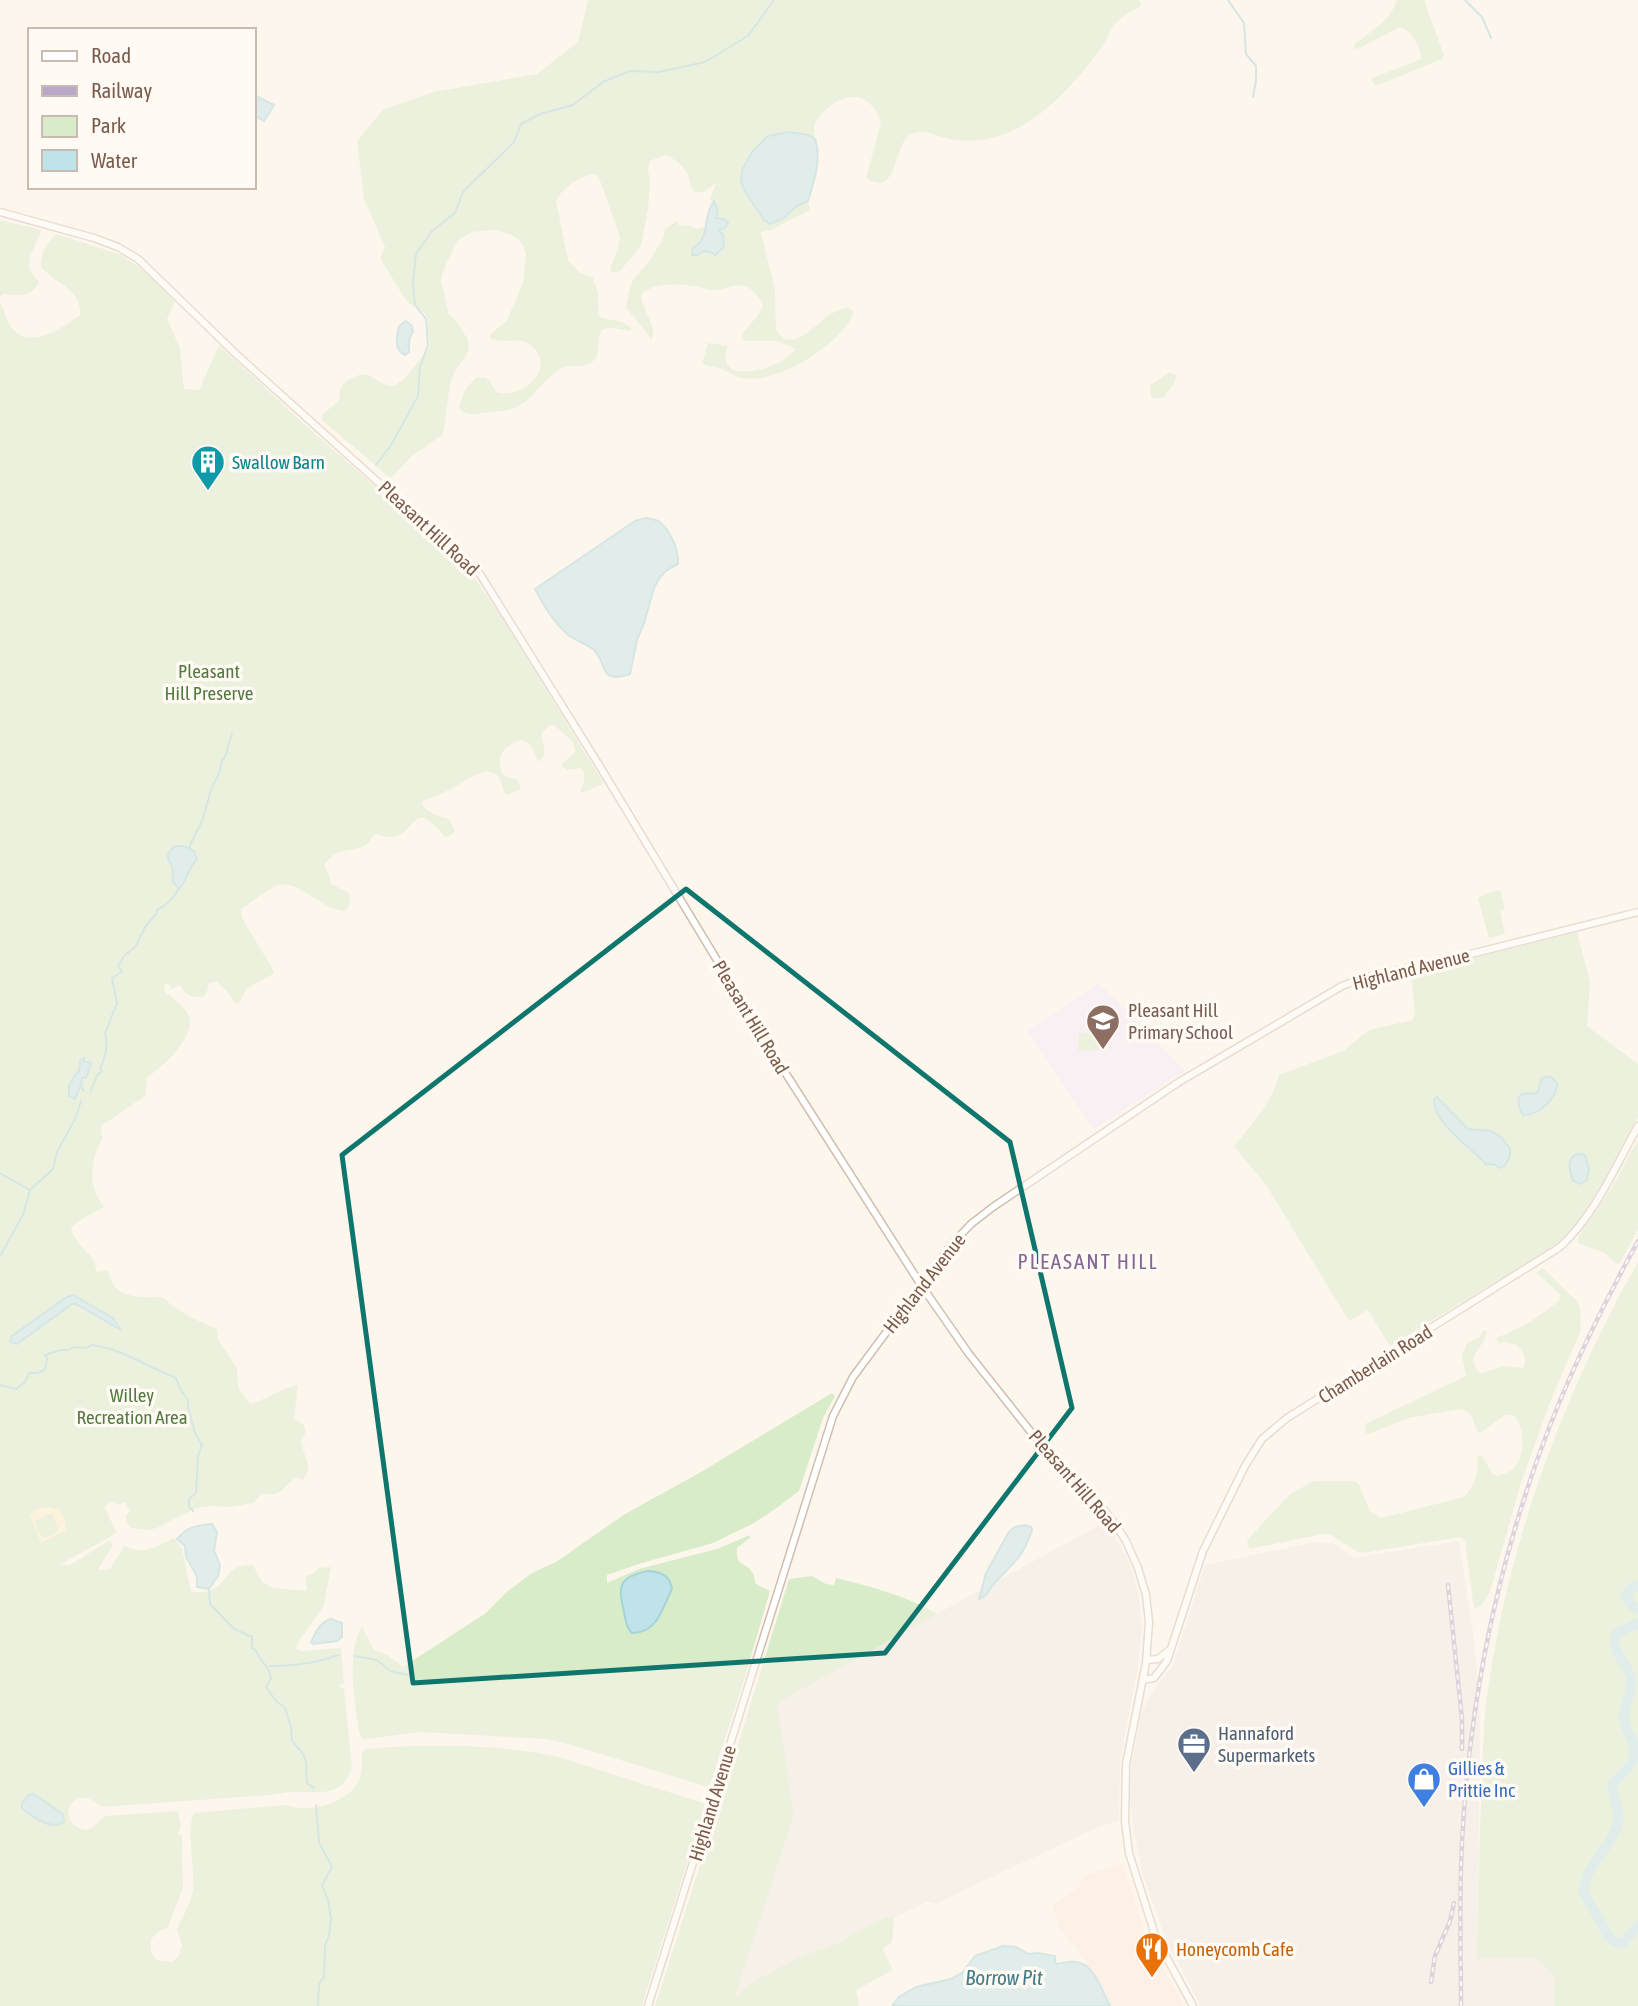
<svg xmlns="http://www.w3.org/2000/svg" width="1638" height="2006" font-family="'Asap Condensed',sans-serif">
	<style>
		.commercial { fill: #fde8e0 }
		.industrial { fill: #efe9e4 }
		.education { fill: #f3e8fa }
		.green { fill: #d8ecc9; fill-rule: evenodd }
		.sand { fill: #fcefc7; fill-rule: evenodd }
		.water { fill: #bfe3e8; stroke: #a5d3da; stroke-width: 2 }
		.lines { fill: none; stroke-linecap: round; stroke-linejoin: round }
		.stream { stroke: #a5d3da; stroke-width: 2 }
		.river { stroke: #bfe3e8; stroke-width: 10 }
		.minor-casing { stroke: #d1beb0; stroke-width: 9 }
		.minor { stroke: #fff; stroke-width: 6 }
		.rail-casing { stroke: #b9a8c9; stroke-width: 4.5 }
		.rail { stroke: #fffaf3; stroke-width: 2; stroke-dasharray: 5; stroke-linecap: butt }
		.marked { fill: none; stroke: #0f766e; stroke-width: 5; stroke-linejoin: round }
		.labels { text-anchor: middle; dominant-baseline: central; stroke-width: 7; stroke-linejoin: round; paint-order: stroke }
		.culture-label { font-size: 19px; fill: #0d838f; stroke: #fffaf3; text-anchor: start }
		.street-label { font-size: 19px; fill: #7a5c4d; stroke: #fffaf3 }
		.park-label { font-size: 19px; fill: #537a41; stroke: #fffaf3 }
		.education-label { font-size: 19px; fill: #785e54; stroke: #fffaf3; text-anchor: start }
		.service-label { font-size: 19px; fill: #4e5e75; stroke: #fffaf3; text-anchor: start }
		.shop-label { font-size: 19px; fill: #366cbe; stroke: #fffaf3; text-anchor: start }
		.food-label { font-size: 19px; fill: #c56008; stroke: #fffaf3; text-anchor: start }
		.neighbourhood-label { font-size: 21px; letter-spacing: 2px; fill: #846695; stroke: #fffaf3 }
		.water-label { font-size: 21px; font-style: italic; fill: #437c86; stroke: #fffaf3 }
	</style>
	<rect width="100%" height="100%" fill="#fdf6ec"/>
	<!-- commercial -->
	<path class="commercial" d="M 1122,1863 L 1148,1940 L 1184,2006 L 1110,2006 L 1091,1970 L 1059,1926 L 1052,1904 L 1077,1890 L 1084,1876 Z"/>
	<!-- industrial -->
	<path class="industrial" d="M 1105,1522 L 1126,1555 L 1135,1579 L 1140,1603 L 1142,1629 L 1137,1672 L 1120,1761 L 1119,1820 L 1096,1828 L 935,1904 L 927,1902 L 894,1918 L 886,1917 L 833,1945 L 800,1957 L 734,1999 L 794,1815 L 776,1702 Z
		M 1459,1541 L 1475,1645 L 1480,1720 L 1477,1959 L 1537,1958 L 1555,1977 L 1554,2006 L 1201,2006 L 1168,1945 L 1143,1875 L 1133,1828 L 1130,1795 L 1131,1769 L 1141,1714 L 1153,1691 L 1173,1665 L 1205,1565 L 1316,1542 L 1336,1544 L 1353,1558 Z"/>
	<!-- education -->
	<path class="education" d="M 1099,983 L 1185,1071 L 1094,1129 L 1026,1031 Z"/>
	<!-- green -->
	<path class="green" d="M 588,0 L 1139,0 L 1141,6 C 1134,10 1125,15 1119,20 C 1110,28 1108,38 1102,47 C 1079,78 1053,109 1018,128 C 996,140 970,144 946,138 C 932,135 924,128 910,135 C 894,143 898,200 866,178 L 881,123 C 872,95 852,90 830,106 C 825,110 817,117 815,123 C 813,127 815,135 815,139 L 808,135 L 759,144 C 739,167 735,177 753,202 C 759,210 761,218 770,224 L 784,218 L 797,206 L 808,201 L 810,210 L 771,230 L 761,232 L 775,289 L 776,329 C 789,355 814,327 827,316 C 833,312 841,310 848,307 L 854,312 C 843,344 776,385 742,378 C 735,377 729,372 722,369 C 715,367 707,367 702,363 L 708,343 L 728,346 C 712,388 780,370 795,350 L 794,348 L 776,341 L 747,341 L 742,339 L 742,334 L 758,315 L 763,305 C 759,297 754,289 744,286 C 734,284 725,289 716,290 C 709,291 702,287 695,286 C 678,284 655,282 641,294 C 642,311 657,324 652,340 L 626,307 L 629,291 L 633,280 L 647,264 L 663,239 L 665,229 L 678,220 L 678,225 L 691,226 L 696,229 L 704,227 L 706,228 L 701,241 L 693,248 L 692,255 L 698,255 L 703,251 L 710,252 L 713,255 L 724,247 L 723,235 L 718,230 L 725,228 L 728,223 L 725,219 L 715,219 L 718,211 L 710,198 L 716,183 C 708,188 706,193 695,192 C 690,186 690,182 688,175 C 684,165 675,159 665,155 L 650,161 L 648,169 L 650,182 L 648,209 L 641,246 L 620,271 L 613,273 L 610,270 L 619,244 L 620,237 L 601,183 L 596,174 C 581,175 562,188 556,201 L 568,260 L 579,272 L 593,278 L 598,293 L 599,315 L 602,318 L 623,322 L 631,328 L 631,331 L 612,328 L 603,329 C 595,339 602,352 594,360 C 585,370 569,363 558,370 C 542,381 531,403 512,409 C 503,411 493,412 484,413 C 474,414 466,416 459,408 C 462,395 466,387 476,378 L 485,377 L 490,381 L 496,392 C 519,400 557,371 533,347 C 520,335 504,345 490,338 L 491,334 L 507,320 L 523,283 L 526,256 L 523,245 L 518,239 L 510,234 L 493,230 L 472,232 L 458,240 L 444,269 L 441,280 L 449,314 L 457,322 L 468,340 L 469,348 L 466,356 L 456,369 L 450,383 L 444,430 L 442,435 L 412,456 L 392,477 L 389,477 L 321,419 C 323,409 335,408 339,399 C 340,395 339,391 341,388 C 343,383 348,380 354,377 C 374,368 375,386 394,386 L 404,379 L 430,347 L 427,317 L 423,312 L 407,302 L 380,258 L 385,247 L 364,199 L 357,141 L 383,110 L 433,92 L 537,74 L 578,42 Z
		M 1397,0 L 1424,0 L 1444,55 L 1442,59 L 1381,84 L 1375,85 L 1371,80 L 1375,77 L 1421,59 C 1421,47 1412,31 1400,27 L 1358,49 L 1354,48 L 1354,45 C 1369,32 1391,21 1397,0 Z
		M 0,220 L 42,230 C 38,241 26,258 30,269 C 32,275 37,278 39,283 C 30,298 18,296 3,294 L 0,297 Z
		M 57,234 L 122,255 L 147,273 L 175,302 L 167,319 L 180,348 L 184,389 L 199,390 L 219,345 L 303,423 L 465,565 L 498,611 L 603,782 L 603,784 L 582,793 L 580,791 C 584,782 587,776 581,768 L 567,770 L 561,765 L 575,752 L 573,742 L 554,725 L 551,725 L 542,732 C 541,744 549,752 540,761 L 538,761 C 535,754 532,744 525,741 C 521,739 518,741 514,743 C 499,750 496,761 504,776 L 518,780 L 521,789 L 508,795 L 504,793 C 498,752 468,781 449,790 C 441,794 432,798 423,801 L 422,803 C 426,813 439,816 449,819 L 455,830 L 452,835 L 446,837 C 440,832 435,825 429,821 C 414,808 410,837 392,837 C 386,838 381,835 375,834 C 372,837 370,841 367,844 C 354,854 340,844 324,865 L 329,875 L 331,884 L 348,892 C 351,899 351,906 345,911 C 324,911 297,879 279,885 C 266,890 253,901 241,909 L 242,917 L 246,925 L 274,971 L 273,974 L 246,989 L 241,1001 L 235,1004 L 228,992 L 217,982 L 209,983 L 207,992 L 203,997 C 191,998 186,995 180,985 L 172,989 L 167,983 L 164,986 L 164,991 C 172,998 189,1009 190,1020 C 192,1040 162,1068 147,1077 L 145,1096 L 101,1126 L 101,1132 L 103,1139 C 93,1150 90,1178 95,1192 C 97,1197 101,1202 104,1207 L 80,1220 L 71,1228 C 75,1247 98,1255 96,1272 L 108,1270 C 110,1275 111,1283 115,1287 C 126,1299 147,1297 162,1297 C 178,1312 196,1320 217,1329 L 218,1340 L 237,1368 L 238,1387 L 250,1404 C 267,1399 280,1389 298,1385 L 294,1419 L 303,1424 L 306,1431 L 301,1442 L 309,1469 L 303,1480 L 296,1478 C 279,1488 287,1496 262,1494 L 253,1503 L 229,1507 L 212,1506 L 196,1508 L 157,1528 L 147,1530 L 131,1528 L 127,1523 L 126,1515 L 130,1512 L 125,1502 L 118,1505 L 112,1502 L 104,1507 L 117,1533 L 61,1564 L 70,1565 L 110,1540 L 113,1545 L 98,1570 L 110,1569 L 124,1546 C 144,1555 156,1547 174,1538 L 182,1548 L 191,1592 C 197,1592 203,1593 209,1591 C 229,1585 223,1564 253,1565 L 262,1582 L 273,1588 L 307,1591 L 305,1577 L 314,1573 L 318,1568 L 331,1567 L 324,1605 L 297,1644 L 296,1649 L 302,1651 L 341,1648 L 344,1683 L 338,1687 L 344,1688 L 352,1767 C 343,1799 318,1791 293,1792 C 286,1792 278,1794 271,1795 L 102,1807 C 72,1779 53,1824 86,1830 C 96,1828 98,1819 106,1816 L 178,1811 L 181,1827 L 177,1834 L 182,1836 L 183,1888 L 168,1927 L 158,1932 L 151,1939 L 151,1952 L 157,1960 L 172,1962 L 179,1956 L 182,1945 L 177,1930 C 182,1917 191,1904 193,1889 C 195,1870 186,1827 194,1813 L 285,1805 C 290,1806 297,1808 301,1808 C 321,1809 350,1800 359,1780 C 363,1771 362,1761 362,1752 L 365,1749 C 429,1743 496,1744 559,1757 L 703,1803 L 705,1806 L 642,2006 L 0,2006 L 0,303 C 5,309 5,317 9,324 C 27,353 61,329 80,315 C 82,290 55,283 41,267 C 40,256 47,240 57,234 Z
		M 1168,373 L 1172,373 L 1177,375 L 1173,385 L 1163,398 L 1152,398 L 1150,390 L 1150,385 Z
		M 1500,890 L 1505,909 L 1500,911 L 1505,934 L 1489,938 L 1478,899 L 1485,894 Z
		M 1577,932 L 1590,982 L 1587,1026 L 1638,1064 L 1638,1118 L 1586,1212 L 1574,1229 L 1555,1246 L 1390,1346 L 1368,1310 L 1349,1321 L 1266,1185 L 1234,1146 C 1252,1124 1272,1102 1279,1075 L 1343,1051 L 1369,1030 L 1412,1020 L 1415,1015 L 1411,973 Z
		M 1079,1033 L 1099,1035 L 1098,1051 L 1078,1050 Z
		M 1638,1139 L 1638,1229 L 1620,1263 L 1616,1264 L 1605,1253 L 1578,1243 L 1577,1239 L 1611,1189 Z
		M 1638,1262 L 1638,2006 L 1554,2006 L 1555,1977 L 1537,1958 L 1477,1959 C 1478,1899 1479,1839 1482,1779 C 1483,1755 1483,1729 1486,1705 C 1505,1551 1562,1396 1638,1262 Z
		M 1543,1268 L 1577,1301 L 1580,1309 L 1581,1330 L 1549,1405 L 1521,1483 L 1490,1592 L 1481,1606 L 1474,1609 L 1465,1542 L 1461,1537 L 1363,1553 L 1358,1552 L 1331,1535 L 1322,1534 L 1249,1549 L 1247,1540 L 1290,1494 L 1314,1481 L 1354,1481 L 1359,1485 L 1370,1511 L 1381,1518 L 1464,1497 C 1474,1487 1480,1471 1477,1457 L 1479,1455 L 1482,1456 L 1493,1474 L 1498,1476 C 1503,1474 1509,1472 1513,1469 C 1526,1457 1525,1426 1513,1415 L 1505,1415 L 1482,1432 L 1478,1432 C 1471,1419 1476,1414 1460,1409 L 1408,1418 L 1369,1434 L 1366,1433 L 1365,1424 L 1466,1376 L 1462,1356 L 1467,1343 L 1479,1338 L 1484,1330 L 1487,1331 C 1485,1349 1465,1353 1478,1372 L 1483,1373 L 1503,1366 L 1523,1368 C 1528,1359 1523,1353 1517,1345 L 1505,1342 L 1499,1343 L 1497,1341 L 1497,1338 L 1530,1322 L 1559,1301 L 1560,1295 L 1558,1292 L 1536,1273 Z
		M 832,1393 L 835,1396 L 823,1418 L 799,1491 L 778,1507 L 754,1523 L 713,1543 L 642,1563 L 607,1575 L 607,1583 L 639,1569 L 717,1549 L 750,1535 L 750,1538 L 737,1548 C 735,1568 746,1561 752,1572 C 755,1576 754,1580 756,1584 L 770,1591 L 745,1677 L 710,1785 L 708,1787 L 565,1743 L 545,1739 L 421,1732 L 367,1739 L 363,1739 L 360,1736 C 355,1706 345,1652 362,1627 L 374,1650 L 389,1656 L 403,1667 L 486,1613 L 508,1591 L 532,1573 L 556,1562 L 625,1514 L 701,1472 ZM 648,1571 C 661,1572 670,1575 672,1589 C 663,1608 658,1633 632,1633 C 626,1627 626,1621 624,1612 C 618,1586 619,1578 648,1571 Z
		M 812,1576 L 826,1584 L 834,1585 L 836,1578 C 871,1587 906,1595 937,1614 L 777,1703 L 794,1815 L 735,1997 L 756,1980 L 800,1957 L 833,1945 L 886,1917 L 894,1918 L 892,1942 L 883,1949 L 893,1970 L 856,1990 L 859,2006 L 655,2006 L 721,1800 L 789,1579 Z"/>
	<!-- sand -->
	<path class="sand" d="M 46,1507 C 60,1508 66,1516 66,1530 L 41,1543 L 30,1515 L 37,1509 ZM 50,1514 L 53,1515 L 58,1529 L 57,1532 L 44,1538 L 41,1536 L 35,1523 L 36,1520 Z"/>
	<!-- water -->
	<path class="water" d="M 254,95 L 274,105 L 264,121 L 254,115 Z
		M 789,132 L 808,135 L 815,139 C 822,158 814,182 808,201 L 797,206 L 784,218 L 770,224 L 764,220 L 746,193 L 741,182 L 742,170 L 752,152 L 768,136 Z
		M 714,201 L 718,211 L 716,218 L 724,219 L 728,223 L 725,228 L 719,230 L 723,235 L 724,247 L 715,255 L 710,252 L 703,251 L 698,255 L 692,255 L 693,248 C 708,239 704,225 709,211 C 710,207 712,205 714,201 Z
		M 406,321 L 412,326 L 413,331 L 409,340 L 409,352 L 405,355 C 393,349 397,337 399,326 Z
		M 646,518 C 650,519 654,519 658,521 C 670,528 679,551 678,564 L 667,570 L 660,577 L 654,588 L 644,623 L 637,640 L 630,674 C 599,684 608,666 595,651 C 589,644 575,641 567,634 C 554,622 543,605 535,589 L 635,521 Z
		M 175,846 L 184,846 L 194,851 L 197,859 C 189,868 187,879 180,888 C 168,881 175,877 172,867 C 170,860 167,863 168,855 C 169,851 173,848 175,846 Z
		M 84,1058 L 84,1062 L 90,1062 L 91,1064 L 86,1078 L 82,1078 C 82,1085 78,1092 75,1099 L 69,1096 L 69,1085 L 77,1072 L 79,1072 L 80,1061 Z
		M 1550,1076 L 1557,1083 C 1557,1099 1539,1115 1523,1115 C 1519,1108 1514,1095 1526,1093 C 1530,1093 1533,1094 1537,1093 L 1542,1078 Z
		M 1437,1097 L 1468,1129 L 1491,1131 L 1501,1137 L 1510,1149 L 1510,1156 L 1505,1166 L 1500,1168 L 1495,1165 L 1486,1164 C 1470,1147 1433,1123 1434,1099 Z
		M 1577,1154 L 1585,1155 L 1589,1169 L 1587,1180 L 1580,1184 L 1573,1181 C 1570,1170 1565,1160 1577,1154 Z
		M 73,1295 L 113,1318 L 121,1330 L 76,1304 L 72,1304 L 17,1344 L 10,1342 L 11,1337 L 16,1333 L 67,1297 Z
		M 212,1524 L 217,1532 L 214,1550 L 220,1565 L 218,1576 L 209,1589 L 197,1587 L 197,1576 L 186,1557 L 185,1546 L 177,1539 C 187,1527 197,1525 212,1524 Z
		M 1025,1525 L 1031,1527 L 1032,1530 C 1024,1555 1015,1562 998,1579 C 990,1587 989,1595 979,1599 L 986,1573 L 1009,1532 L 1015,1527 Z
		M 648,1571 C 661,1572 670,1575 672,1589 C 662,1608 658,1633 632,1633 C 626,1627 626,1621 624,1612 C 618,1586 618,1577 648,1571 Z
		M 331,1619 L 342,1623 L 342,1637 L 337,1641 L 313,1644 L 311,1642 C 316,1632 320,1622 331,1619 Z
		M 34,1794 L 63,1814 L 64,1822 C 52,1831 32,1817 22,1808 L 22,1803 L 29,1795 Z
		M 1003,1946 L 1016,1947 L 1028,1954 L 1038,1953 L 1055,1956 L 1055,1962 L 1057,1964 C 1064,1963 1073,1960 1080,1963 C 1095,1967 1103,1993 1110,2006 L 892,2006 L 899,1997 L 916,1987 L 951,1979 L 962,1973 L 975,1956 Z"/>
	<g class="lines">
		<!-- stream -->
		<path class="stream" d="M 1228,0 L 1244,23 L 1246,54 L 1256,66 L 1256,80 L 1253,97
			M 1465,0 L 1482,17 L 1491,38
			M 376,465 L 391,445 L 418,396 L 420,367 L 428,345 L 426,319 L 415,305 L 413,283 L 416,254 L 432,231 L 455,213 L 463,192 L 514,142 L 521,124 L 540,114 L 573,105 L 603,82 L 630,71 L 659,72 L 705,62 L 748,36 L 774,0
			M 190,849 L 190,845 L 202,821 L 212,787 L 219,774 L 222,760 L 225,757 L 232,733
			M 81,1086 L 84,1091
			M 91,1091 L 97,1075 L 102,1071 L 100,1068 C 106,1057 108,1045 105,1033 C 110,1023 112,1014 117,1004 L 112,978 L 122,972 L 118,966 L 124,956 L 136,946 L 145,927 L 156,914 L 157,910 C 166,906 175,897 179,888
			M 0,1173 L 30,1190 L 23,1215 L 0,1256
			M 31,1189 L 53,1169 L 57,1152 L 76,1117 L 81,1101
			M 0,1385 L 16,1389 L 25,1382 L 29,1373 L 37,1373 L 45,1370 L 47,1358 L 45,1355 L 61,1350 L 69,1350 L 74,1347 L 87,1348 L 91,1345 C 119,1347 149,1368 176,1378 L 180,1389 L 188,1400 L 188,1408 L 195,1433 L 202,1445 L 198,1456 L 196,1493 L 189,1499 L 189,1507 L 193,1511
			M 209,1589 L 210,1604 L 234,1629 L 252,1637 L 252,1648 C 259,1651 257,1655 261,1660 C 267,1667 269,1669 271,1678 L 266,1687 L 276,1701 L 285,1708 L 291,1727 L 292,1741 L 303,1754 L 306,1762 L 307,1783 L 314,1788
			M 354,1656 L 377,1660 L 390,1671 L 408,1675
			M 270,1666 C 293,1666 317,1663 338,1655
			M 316,1805 L 319,1842 L 332,1867 L 322,1885 L 328,1900 L 331,1919 L 329,1935 L 325,1946 L 324,1977 L 319,1984 L 318,2005"/>
		<!-- river -->
		<path class="river" d="M 1638,1585 L 1631,1588 L 1626,1596 L 1630,1604 L 1638,1609
			M 1638,1623 L 1617,1633 C 1609,1651 1627,1662 1631,1678 C 1634,1692 1622,1706 1624,1720 C 1626,1734 1638,1741 1634,1756 C 1631,1769 1619,1775 1612,1786 C 1613,1799 1621,1811 1618,1824 C 1611,1848 1583,1867 1584,1893 L 1609,1937 L 1614,1942 L 1623,1943 L 1638,1926"/>
		<!-- minor casing -->
		<g class="minor-casing">
			<path id="minor" d="M 0,212 L 94,238 L 118,247 L 138,259 L 236,354 L 480,574 L 599,765 L 781,1066 L 921,1285 L 969,1354 L 1046,1451 L 1102,1507 L 1117,1527 L 1126,1541 L 1138,1568 L 1146,1595 L 1149,1622 L 1146,1663 L 1126,1764 L 1125,1821 L 1129,1853 L 1156,1938 L 1193,2006
				M 1147,1660 L 1158,1659 L 1171,1649
				M 1143,1680 L 1154,1678 L 1167,1661 L 1203,1551 L 1245,1466 L 1262,1439 L 1287,1418 L 1560,1247 C 1595,1215 1615,1167 1638,1126
				M 648,2006 L 833,1416 L 853,1377 L 951,1245 L 971,1224 L 993,1207 L 1179,1082 L 1342,986 L 1363,978 L 1443,961 L 1638,912"/>
		</g>
		<!-- minor -->
		<use href="#minor" class="minor"/>
		<!-- rail casing -->
		<g class="rail-casing">
			<path id="rail" d="M 1448,1585 L 1462,1719 L 1462,1749
				M 1431,1982 L 1435,1956 L 1450,1921 L 1454,1903
				M 1461,2006 C 1461,1951 1459,1896 1462,1842 C 1470,1692 1502,1542 1559,1403 C 1582,1348 1609,1294 1638,1241"/>
		</g>
		<!-- rail -->
		<use href="#rail" class="rail"/>
	</g>
	<!-- marked area -->
	<path d="M0 0H1638V2006H0ZM 686,889 L 1010,1142 L 1072,1408 L 885,1653 L 413,1683 L 342,1155 Z" fill="#fdf6ec" fill-opacity=".55" fill-rule="evenodd"/>
	<path class="marked" d="M 686,889 L 1010,1142 L 1072,1408 L 885,1653 L 413,1683 L 342,1155 Z"/>
	<!-- icons -->
	<defs>
		<g id="building-pin" transform="scale(1.75)"><path d="M0 17L-7.5 6A9.5 9.5 0 1 1 7.5 6Z" fill="#0f9aa8" stroke="#fffaf3"/><path d="M-4-6H4V6H1V3H-1V6H-4ZM-2.5-4.3h1.7v1.8h-1.7ZM.8-4.3h1.7v1.8H.8ZM-2.5-1h1.7V.8h-1.7ZM.8-1h1.7V.8H.8Z" fill="#fff"/></g>
		<g id="school-pin" transform="scale(1.75)"><path d="M0 17L-7.5 6A9.5 9.5 0 1 1 7.5 6Z" fill="#8d6e63" stroke="#fffaf3"/><path d="M0-5L7-2L0 1L-7-2ZM-4 1L0 2.5L4 1V4Q0 6-4 4Z" fill="#fff"/></g>
		<g id="office-pin" transform="scale(1.75)"><path d="M0 17L-7.5 6A9.5 9.5 0 1 1 7.5 6Z" fill="#5c6f8a" stroke="#fffaf3"/><path d="M-6-3h4V-5.5h4V-3h4V5H-6ZM-1-4.5V-3h2v-1.5ZM-6 0V1H6V0Z" fill="#fff"/></g>
		<g id="shop-pin" transform="scale(1.75)"><path d="M0 17L-7.5 6A9.5 9.5 0 1 1 7.5 6Z" fill="#3f7fe0" stroke="#fffaf3"/><path d="M-5-2.5h2.3a2.7 3.5 0 0 1 5.4 0H5L5.5 6h-11ZM-1.5-2.5h3a1.5 2.3 0 0 0-3 0Z" fill="#fff"/></g>
		<g id="restaurant-pin" transform="scale(1.75)"><path d="M0 17L-7.5 6A9.5 9.5 0 1 1 7.5 6Z" fill="#e8710a" stroke="#fffaf3"/><path d="M-5-6h1v4h1v-4h1v4h1v-4h1v5L-1.5 .5V6h-2V.5L-5-1ZM5-6V6H3V1.5H1.5Q1.5-4 5-6Z" fill="#fff"/></g>
	</defs>
	<g fill-rule="evenodd">
		<use href="#building-pin" x="208" y="462"/>
		<use href="#school-pin" x="1103" y="1021"/>
		<use href="#office-pin" x="1194" y="1744"/>
		<use href="#shop-pin" x="1424" y="1779"/>
		<use href="#restaurant-pin" x="1152" y="1949"/>
	</g>
	<g class="labels">
		<!-- culture labels -->
		<g class="culture-label">
			<text x="232" y="462">Swallow Barn</text>
		</g>
		<!-- street labels -->
		<g class="street-label">
			<text transform="translate(429 528) rotate(43)">Pleasant Hill Road</text>
			<text transform="translate(1411 969) rotate(-14)">Highland Avenue</text>
			<text transform="translate(751 1017) rotate(59)">Pleasant Hill Road</text>
			<text transform="translate(924 1283) rotate(-52)">Highland Avenue</text>
			<text transform="translate(1375 1364) rotate(-32)">Chamberlain Road</text>
			<text transform="translate(1075 1481) rotate(49)">Pleasant Hill Road</text>
			<text transform="translate(712 1803) rotate(-73)">Highland Avenue</text>
		</g>
		<!-- park labels -->
		<g class="park-label">
			<text x="209" y="671">Pleasant<tspan x="209" dy="22">Hill Preserve</tspan></text>
			<text x="132" y="1395">Willey<tspan x="132" dy="22">Recreation Area</tspan></text>
		</g>
		<!-- education labels -->
		<g class="education-label">
			<text x="1128" y="1010">Pleasant Hill<tspan x="1128" dy="22">Primary School</tspan></text>
		</g>
		<!-- service labels -->
		<g class="service-label">
			<text x="1218" y="1733">Hannaford<tspan x="1218" dy="22">Supermarkets</tspan></text>
		</g>
		<!-- shop labels -->
		<g class="shop-label">
			<text x="1448" y="1768">Gillies &amp;<tspan x="1448" dy="22">Prittie Inc</tspan></text>
		</g>
		<!-- food labels -->
		<g class="food-label">
			<text x="1176" y="1949">Honeycomb Cafe</text>
		</g>
		<!-- neighbourhood labels -->
		<g class="neighbourhood-label">
			<text x="1088" y="1261">PLEASANT HILL</text>
		</g>
		<!-- water labels -->
		<g class="water-label">
			<text x="1004" y="1977">Borrow Pit</text>
		</g>
	</g>
	<!-- legend -->
	<rect x="28" y="28" width="228" height="161" fill="#fffaf3" stroke="#cabbb1" stroke-width="2"/>
	<rect x="42" y="51" width="35" height="10" fill="#ffffff" stroke="#cabbb1" stroke-width="2"/>
	<text x="91" y="63" font-size="21" fill="#7a5c4d">Road</text>
	<rect x="42" y="86" width="35" height="10" fill="#b9a8c9" stroke="#cabbb1" stroke-width="2"/>
	<text x="91" y="98" font-size="21" fill="#7a5c4d">Railway</text>
	<rect x="42" y="116" width="35" height="21" fill="#d8ecc9" stroke="#cabbb1" stroke-width="2"/>
	<text x="91" y="133" font-size="21" fill="#7a5c4d">Park</text>
	<rect x="42" y="150" width="35" height="21" fill="#bfe3e8" stroke="#cabbb1" stroke-width="2"/>
	<text x="91" y="168" font-size="21" fill="#7a5c4d">Water</text>
</svg>
